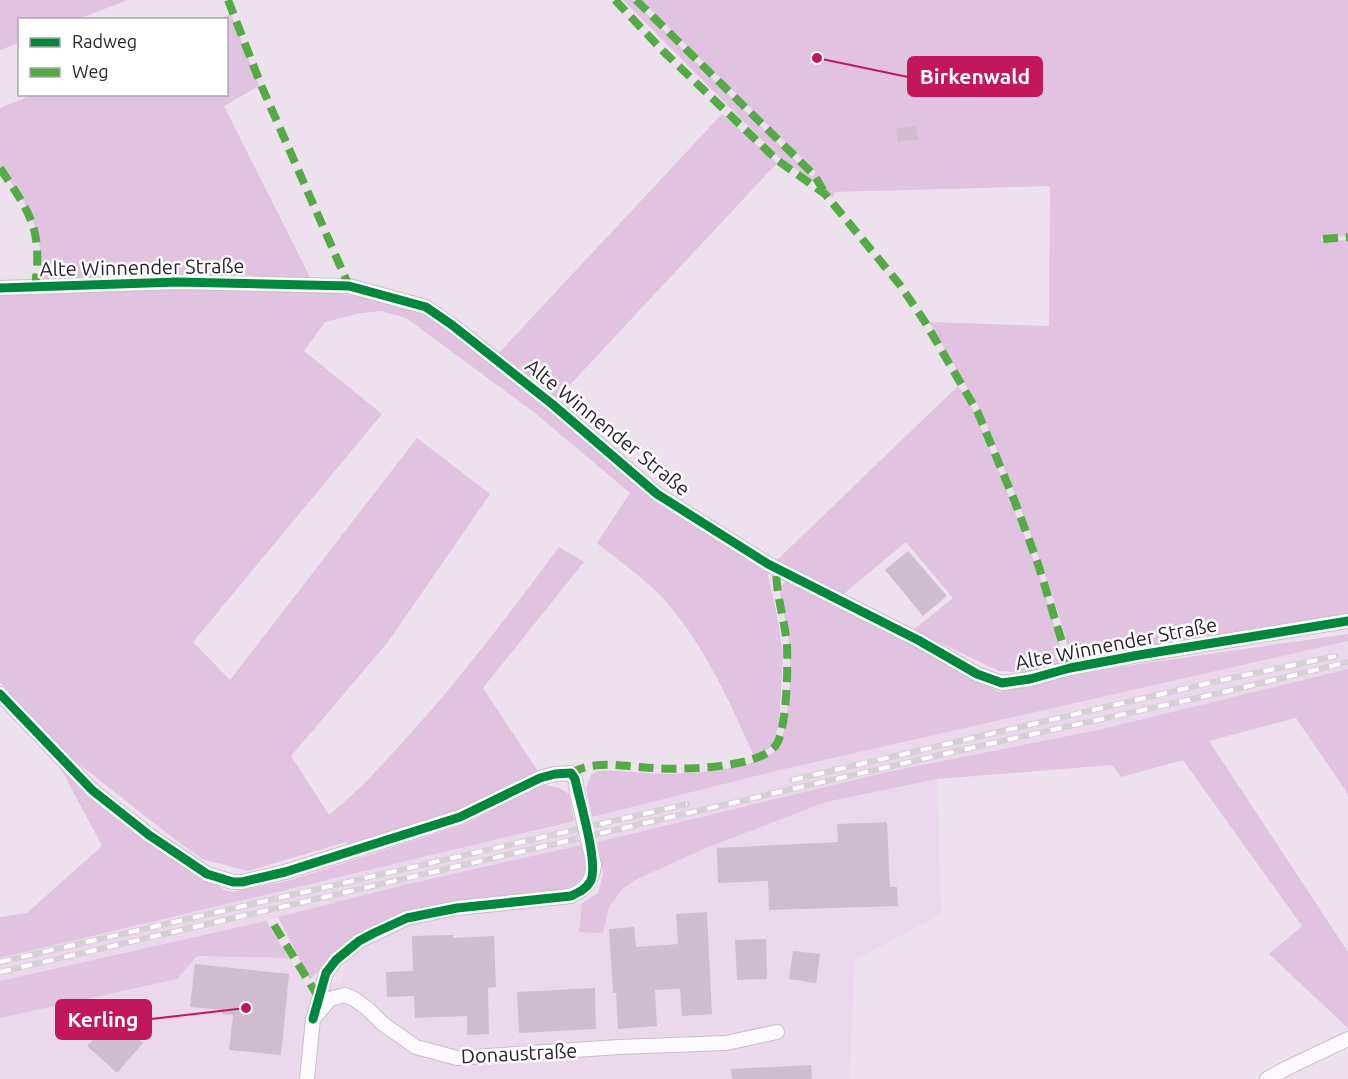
<svg xmlns="http://www.w3.org/2000/svg" width="1348" height="1079" font-family="Ubuntu,sans-serif">
	<style>
		.built { fill: #ecd8ec }
		.green { fill: #e1c2e1 }
		.building { fill: #cfbdcf }
		.lines { fill: none; stroke-linecap: round; stroke-linejoin: round }
		.minor-casing { stroke: #c8bfc8; stroke-width: 16 }
		.minor { stroke: #fcfafc; stroke-width: 14 }
		.rail-casing { stroke: #d4d0d4; stroke-width: 6 }
		.rail { stroke: #fff; stroke-width: 4; stroke-dasharray: 11; stroke-linecap: butt }
		.minor-bridge-casing { stroke: #c8bfc8; stroke-width: 16; stroke-linecap: butt }
		.minor-bridge { stroke: #fcfafc; stroke-width: 14 }
		.quiet { stroke: #54aa44; stroke-width: 8; stroke-dasharray: 15 8; stroke-linecap: butt }
		.cycleway-casing { stroke: #fff; stroke-width: 13 }
		.cycleway { stroke: #00873e; stroke-width: 9 }
		.labels { text-anchor: middle; dominant-baseline: central; stroke-width: 5; stroke-linejoin: round; paint-order: stroke }
		.street-label { font-size: 20px; fill: #2c242c; stroke: #fff }
		.leader { fill: none; stroke: #c2185b; stroke-width: 2 }
		.callout-dot { fill: #c2185b; stroke: #fff; stroke-width: 2 }
		.callout { fill: #c2185b; stroke: #c2185b; stroke-width: 2 }
		.callout-label { font-size: 21px; text-anchor: middle; font-weight: bold; fill: #fff }
	</style>
	<rect width="100%" height="100%" fill="#ede1ed"/>
	<!-- built -->
	<path class="built" d="M 1348,641 L 1348,669 L 1098,730 L 887,772 L 598,842 L 396,887 L 266,921 L 0,981 L 0,958 L 592,817 L 780,770 Z
		M 937,779 L 941,914 L 855,960 L 849,1079 L 0,1079 L 0,1018 L 177,979 L 197,956 L 289,958 L 306,985 L 341,982 L 349,956 L 373,940 L 413,922 L 454,914 L 582,903 L 579,931 L 603,933 L 609,907 L 623,888 L 639,878 L 706,848 L 826,802 Z"/>
	<!-- green -->
	<path class="green" d="M 0,0 L 128,0 L 78,19 L 20,20 L 19,43 L 0,50 Z
		M 623,0 L 633,0 L 812,177 L 816,172 L 641,0 L 1348,0 L 1348,236 L 1321,238 L 1322,242 L 1348,240 L 1348,616 L 1190,640 L 1072,662 L 1058,612 L 1027,524 L 981,411 L 929,322 L 1049,326 L 1050,186 L 835,192 L 833,198 L 812,178 L 811,180 L 781,159 Z
		M 231,14 L 259,86 L 224,106 L 312,281 L 249,275 L 111,277 L 47,281 L 39,280 L 41,256 L 37,230 L 23,200 L 0,166 L 0,108 L 33,95 L 226,94 L 226,20 L 218,19 Z
		M 722,114 L 777,163 L 552,404 L 495,357 Z
		M 116,287 L 303,289 L 371,298 L 423,310 L 766,567 L 777,615 L 783,654 L 779,725 L 772,745 L 765,751 L 754,756 C 729,700 703,642 661,596 C 644,578 616,559 597,543 L 630,493 L 535,413 L 406,318 L 381,311 L 361,313 L 325,322 L 304,351 L 382,414 L 193,642 L 230,680 L 417,438 L 490,494 L 388,642 L 291,756 L 329,815 C 345,801 362,787 376,771 C 443,701 502,624 559,547 L 584,562 L 483,688 L 539,773 L 459,809 L 351,846 L 346,842 L 248,871 L 202,859 L 173,838 L 60,749 L 0,682 L 0,294 Z
		M 958,386 L 973,410 L 985,436 L 1039,573 L 1065,664 L 1027,673 L 999,671 L 913,630 L 953,598 L 906,542 L 840,597 L 775,562 Z
		M 787,581 L 793,582 L 999,692 L 1077,673 L 1348,634 L 1348,641 L 780,770 L 592,817 L 586,789 L 591,775 L 598,771 C 622,770 646,774 670,774 C 698,773 756,769 776,750 C 789,737 792,663 789,643 C 787,626 783,610 780,594 L 781,586 Z
		M 1348,669 L 1348,794 L 1296,718 L 1209,741 L 1348,952 L 1348,1028 L 1269,954 L 1302,926 L 1183,760 L 1121,777 L 1112,765 L 937,779 L 826,802 L 706,848 L 639,878 L 623,888 L 609,907 L 603,933 L 579,932 L 582,903 L 598,893 L 603,874 L 598,842 L 887,772 L 1098,730 Z
		M 58,763 L 135,829 L 210,882 L 225,890 L 233,892 L 291,880 L 466,824 L 542,784 L 559,788 L 569,794 L 574,821 L 0,958 L 0,917 L 27,913 L 102,846 Z
		M 581,845 C 590,874 587,882 558,892 L 474,899 L 403,911 L 362,934 L 336,952 L 310,980 L 278,917 L 396,887 Z
		M 266,921 L 289,958 L 197,956 L 177,979 L 0,1018 L 0,981 Z"/>
	<!-- building -->
	<path class="building" d="M 916,126 L 918,139 L 898,142 L 896,129 Z
		M 908,551 L 947,596 L 923,616 L 885,570 Z
		M 887,822 L 890,887 L 897,887 L 898,906 L 769,910 L 768,881 L 718,883 L 717,848 L 838,842 L 837,824 Z
		M 707,912 L 712,1014 L 682,1016 L 680,989 L 655,990 L 657,1026 L 618,1029 L 616,993 L 613,993 L 609,929 L 634,927 L 636,947 L 678,944 L 676,914 Z
		M 453,935 L 453,938 L 494,936 L 496,987 L 488,988 L 489,1034 L 467,1035 L 467,1016 L 415,1018 L 414,996 L 387,997 L 386,972 L 413,971 L 412,936 Z
		M 766,939 L 767,979 L 737,980 L 735,940 Z
		M 793,951 L 820,954 L 816,983 L 789,979 Z
		M 195,964 L 289,974 L 281,1055 L 229,1050 L 233,1015 L 222,1014 L 222,1010 L 190,1007 Z
		M 595,988 L 596,1029 L 519,1033 L 517,992 Z
		M 114,1016 L 143,1043 L 117,1073 L 87,1046 Z
		M 811,1065 L 812,1079 L 732,1079 L 731,1069 Z"/>
	<g class="lines">
		<!-- minor casing -->
		<g class="minor-casing">
			<path id="minor" d="M 0,288 L 177,282 L 349,286 L 426,307 L 452,325 L 552,404 L 657,494 L 768,564 L 918,640 L 977,674 L 1002,683 L 1030,679 L 1070,668 L 1139,655 L 1348,621
				M 0,694 L 92,790 L 149,835 L 207,874 L 233,882 L 242,882 L 285,872 L 460,817 L 540,778 L 555,774 L 571,773 L 575,779 L 578,797
				M 315,1014 L 326,973 L 336,960 L 359,941 L 407,918 L 457,908 L 571,896 C 586,889 592,881 594,865
				M 307,1079 L 313,1019 L 330,999 L 345,995 L 354,999 L 368,1009 L 383,1024 L 416,1047 L 457,1058 L 619,1047 L 726,1043 L 777,1032
				M 1267,1079 L 1287,1068 L 1348,1039"/>
		</g>
		<!-- minor -->
		<use href="#minor" class="minor"/>
		<!-- rail casing -->
		<g class="rail-casing">
			<path id="rail" d="M 792,780 L 1222,680 L 1336,656
				M 0,962 L 687,804
				M 0,972 L 957,751 L 1224,692 L 1348,662"/>
		</g>
		<!-- rail -->
		<use href="#rail" class="rail"/>
		<!-- minor-bridge casing -->
		<g class="minor-bridge-casing">
			<path id="minor-bridge" d="M 578,797 L 594,865"/>
		</g>
		<!-- minor-bridge -->
		<use href="#minor-bridge" class="minor-bridge"/>
		<!-- quiet -->
		<path class="quiet" d="M 228,0 L 261,85 L 349,286
			M 615,0 L 664,52 L 777,160 L 825,194 L 900,285 L 925,322 L 978,413 L 1015,502 L 1038,564 L 1070,668
			M 636,0 L 815,176 L 824,192
			M 0,168 C 30,213 43,229 35,286
			M 1323,239 L 1348,237
			M 571,773 C 595,759 625,767 652,768 C 679,770 759,769 776,745 C 787,729 788,666 787,646 C 785,620 776,596 776,568
			M 274,925 L 319,998"/>
		<!-- cycleway casing -->
		<g class="cycleway-casing">
			<path id="cycleway" d="M 0,288 L 177,282 L 349,286 L 426,307 L 452,325 L 552,404 L 657,494 L 768,564 L 918,640 L 977,674 L 1002,683 L 1030,679 L 1070,668 L 1139,655 L 1348,621
				M 0,694 L 92,790 L 149,835 L 207,874 L 233,882 L 242,882 L 285,872 L 460,817 L 540,778 L 555,774 L 571,773 L 575,779 C 579,799 600,867 590,882 C 586,889 579,892 571,896 L 457,908 L 407,918 L 374,933 L 359,941 L 336,960 L 326,973 L 313,1019"/>
		</g>
		<!-- cycleway -->
		<use href="#cycleway" class="cycleway"/>
	</g>
	<g class="labels">
		<!-- street labels -->
		<g class="street-label">
			<text transform="translate(142 267) rotate(-1)">Alte Winnender Straße</text>
			<text transform="translate(608 427) rotate(39)">Alte Winnender Straße</text>
			<text transform="translate(1116 643) rotate(-11)">Alte Winnender Straße</text>
			<text transform="translate(519 1053) rotate(-3)">Donaustraße</text>
		</g>
	</g>
	<!-- callouts -->
	<path class="leader" d="M817 58L908 77M246 1008L151 1019"/>
	<g class="callout-dot">
		<circle cx="817" cy="58" r="6"/>
		<circle cx="246" cy="1008" r="6"/>
	</g>
	<g class="callout">
		<rect x="908" y="57" width="134" height="39" rx="6"/>
		<rect x="56" y="1000" width="95" height="39" rx="6"/>
	</g>
	<g class="callout-label">
		<text x="975" y="84">Birkenwald</text>
		<text x="103" y="1027">Kerling</text>
	</g>
	<!-- legend -->
	<rect x="18" y="18" width="210" height="78" fill="#ffffff" stroke="#aba7ab" stroke-width="1.5"/>
	<rect x="30" y="38" width="30" height="9" fill="#00873e" stroke="#aba7ab" stroke-width="1.5"/>
	<text x="72" y="48" font-size="18" fill="#2c242c">Radweg</text>
	<rect x="30" y="68" width="30" height="9" fill="#54aa44" stroke="#aba7ab" stroke-width="1.5"/>
	<text x="72" y="78" font-size="18" fill="#2c242c">Weg</text>
</svg>
